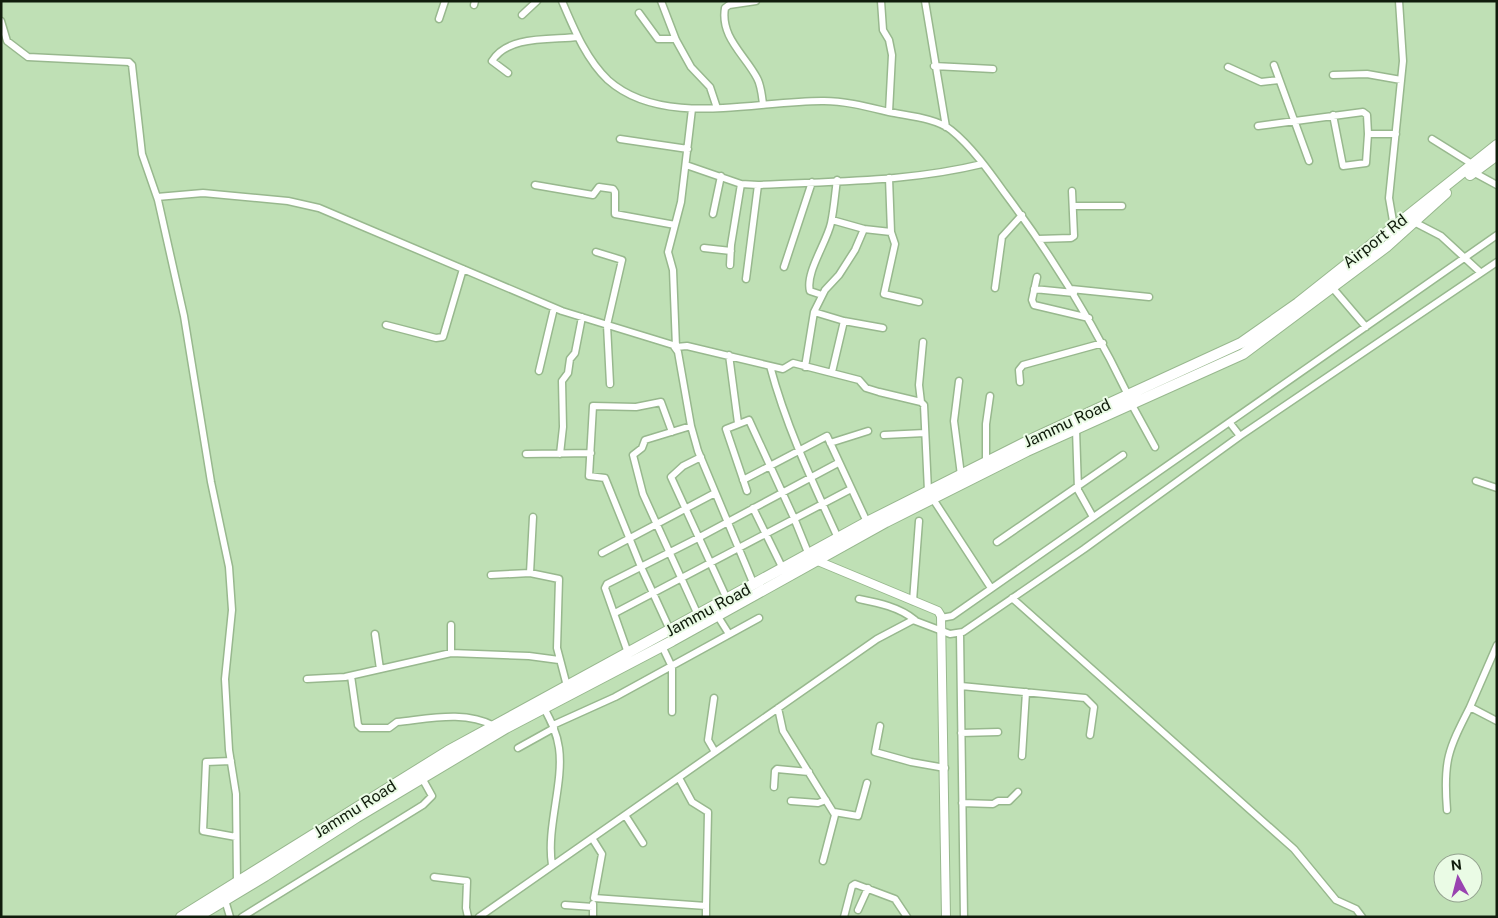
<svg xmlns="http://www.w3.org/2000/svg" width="1498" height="918" font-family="'Public Sans',sans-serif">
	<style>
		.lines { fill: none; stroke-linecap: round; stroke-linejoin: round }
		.minor-casing { stroke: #98b88e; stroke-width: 9 }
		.tertiary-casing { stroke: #98b88e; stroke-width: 10 }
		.primary-casing { stroke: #98b88e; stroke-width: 12 }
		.minor { stroke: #fff; stroke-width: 6 }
		.tertiary { stroke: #fff; stroke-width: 8 }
		.primary { stroke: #fff; stroke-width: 10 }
		.labels { text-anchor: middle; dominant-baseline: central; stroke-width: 4; stroke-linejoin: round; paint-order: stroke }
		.street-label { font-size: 16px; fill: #101c0c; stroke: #eafbe5 }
	</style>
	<rect width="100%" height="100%" fill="#bfe0b5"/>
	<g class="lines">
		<!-- minor casing -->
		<g class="minor-casing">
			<path id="minor" d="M 562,1 C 574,29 586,59 608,80 C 663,129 758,100 824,101 C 846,101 868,107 889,112 C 908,116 936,118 951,130 C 971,146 989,171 1004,192 C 1052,256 1093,322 1128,395
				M 661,1 L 676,40 L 691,67 L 710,87 L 717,108
				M 756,1 L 729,5 L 725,8 C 720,37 745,55 757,78 C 761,85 762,96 763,104
				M 881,1 L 883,30 L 889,40 L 892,55 L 889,112
				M 925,1 L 946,127
				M 474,5 L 475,1
				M 639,13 L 658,39 L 675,39
				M 522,15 L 537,1
				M 439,19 L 445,1
				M 1,21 L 7,41 L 28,57 L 129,62 L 132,65 L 142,154 L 158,200 L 184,316 L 211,482 L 229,567 L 232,610 L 225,679 L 229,750 L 236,794 L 237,883
				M 1274,65 L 1309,161
				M 934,66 L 993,69
				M 1228,67 L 1261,82 L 1279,80
				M 508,73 L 492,61 C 508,35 550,40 578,37
				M 1333,75 L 1367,74 L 1401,80
				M 692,109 L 681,202 L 668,252 L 673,270 L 676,347 L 687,346 L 783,369 L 793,363 L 859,380 L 866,388 L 879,392 L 921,402 L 924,405 L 928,491
				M 1333,115 L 1343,166 L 1366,163 L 1368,134
				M 1258,126 L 1363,112 L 1367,115 L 1368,134 L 1396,134
				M 620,139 L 688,149
				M 1432,139 L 1472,164
				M 686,165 L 741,184 L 758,185 C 833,181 909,182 982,164
				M 1473,172 L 1497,185
				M 889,178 L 891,232 L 895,244 L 884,294 L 919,302
				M 535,185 L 593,195 L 599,187 L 613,189 L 615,192 L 615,214 L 675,225
				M 157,197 L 203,193 L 288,201 L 319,208 L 562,311 L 673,345 L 678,352 L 691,426 L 698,451 L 754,585
				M 1073,206 L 1122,206
				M 713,214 L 721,176
				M 832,220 L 864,229 L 891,232
				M 1414,222 L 1441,236 L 1480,272
				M 1394,227 L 1389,198 L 1403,61 L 1399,1
				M 1038,239 L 1071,238 L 1074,236 L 1072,191
				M 704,248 L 731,251
				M 596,252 L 622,260 L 607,325 L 610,384
				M 730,265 L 731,245 L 741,184
				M 784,267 L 812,182
				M 1037,277 L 1032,300 L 1034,305 L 1089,318
				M 746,279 L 758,185
				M 1331,286 L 1366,327
				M 995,288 L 1002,237 L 1022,215
				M 1034,289 L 1074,293
				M 1071,289 L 1149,297
				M 822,295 L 810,291 C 805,273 827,242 831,223 C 834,209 835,194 837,180
				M 814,312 L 844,321 L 883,328
				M 386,325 L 436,338 L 443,337 L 463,269
				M 729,355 L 738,423
				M 770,366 C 786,426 812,481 838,538
				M 805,367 L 814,312 L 825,290 L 839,275 L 855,250 L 864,229
				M 539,371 L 554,308
				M 832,372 L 844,321
				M 959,381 L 954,421 L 961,475
				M 1020,382 L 1019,370 L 1023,365 L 1103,343
				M 921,402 L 919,385 L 923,342
				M 1132,405 L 1155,447
				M 1230,423 L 1240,436
				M 691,426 L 645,440 L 642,448 L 633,455 L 643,494 L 698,615
				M 1076,429 L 1078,490 L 1093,517
				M 884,435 L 925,433
				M 830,443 L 868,431
				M 526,454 L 591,453
				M 560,454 L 563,427 L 562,381 L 568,373 L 570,359 L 575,353 L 582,317
				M 701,457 L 683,466 L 671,477 L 727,599
				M 986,462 L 986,424 L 990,396
				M 743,480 L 827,436 L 867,522
				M 1476,481 L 1497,488
				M 747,491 L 726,429 L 749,420 L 794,518 L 809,555
				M 933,499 L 991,588
				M 753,508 L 783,569
				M 997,542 L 1123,455
				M 602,553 L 715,493
				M 530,573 L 533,517
				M 491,575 L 530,573 L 559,579 L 557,648 L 567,686
				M 1012,598 L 1294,849 L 1336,900 L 1356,909 L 1362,917
				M 859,599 C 879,603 899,607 915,620
				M 913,601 L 919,521
				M 615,613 L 851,489
				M 717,615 L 729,634
				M 941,618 L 952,616 L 1497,235
				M 451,625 L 451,653
				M 670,630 L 641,567 L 605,478 L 589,476 L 593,406 L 636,407 L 661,402 L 672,432
				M 960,633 L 964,917
				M 375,634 L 380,669
				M 662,646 L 672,667 L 672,712
				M 628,653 L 605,588 L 607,584 L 698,538 L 838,463
				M 351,676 L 358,725 L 361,728 L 389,728 L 397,722 C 428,719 465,710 494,726
				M 307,679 L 345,677 L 451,653 L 529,656 L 559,660
				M 961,686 L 1085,698 L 1094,707 L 1090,735
				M 714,698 L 708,740 L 715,752
				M 1470,707 L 1497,645
				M 544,708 C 551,721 557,733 559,748 C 564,783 546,828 552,865
				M 778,708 L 783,731 L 835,815 L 823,861
				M 553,725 L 615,697 L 759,618
				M 880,726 L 875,752 L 911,762 L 945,768
				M 961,733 L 998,732
				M 518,748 L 554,728
				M 1022,756 L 1026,692
				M 231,761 L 206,762 L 203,831 L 236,837
				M 679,778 L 692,802 L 708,812 L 706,906
				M 774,787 L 775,771 L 777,769 L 809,772
				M 791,801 L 818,803 L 826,800
				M 962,803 L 993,804 L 998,801 L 1009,801 L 1018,792
				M 1447,810 C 1443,761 1448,750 1470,707 L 1497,721
				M 834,812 L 858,816 L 867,783
				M 625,815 L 643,843
				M 592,838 L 602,854 L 594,898 L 706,906 L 706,917
				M 434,877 L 467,881 L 466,908 L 468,917
				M 225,900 L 230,917
				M 565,905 L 593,907
				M 858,910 L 868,888
				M 242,917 L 423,805 L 432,796 L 422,778
				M 479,917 L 877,639 L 913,620 L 950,634 L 963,632 L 1084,549 L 1240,436 L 1497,262
				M 593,917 L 593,904
				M 844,917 L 852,886 L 855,884 L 895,899 L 907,917"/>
		</g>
		<!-- tertiary casing -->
		<g class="tertiary-casing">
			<path id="tertiary" d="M 813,559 L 938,611 L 941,616 L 946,917"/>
		</g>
		<!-- primary casing -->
		<g class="primary-casing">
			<path id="primary" d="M 1470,175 L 1497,155
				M 181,917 L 448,751 L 867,522 L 1034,438 L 1241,343 L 1298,303 L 1497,145
				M 197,917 L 265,876 L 357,817 L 506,728 L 672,641 L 886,522 L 1027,451 L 1243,354 L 1386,247 L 1446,193"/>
		</g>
		<!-- minor -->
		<use href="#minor" class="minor"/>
		<!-- tertiary -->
		<use href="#tertiary" class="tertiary"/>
		<!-- primary -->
		<use href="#primary" class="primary"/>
	</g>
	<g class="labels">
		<!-- street labels -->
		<g class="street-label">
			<text transform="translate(1375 241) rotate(-38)">Airport Rd</text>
			<text transform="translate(1067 423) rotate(-25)">Jammu Road</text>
			<text transform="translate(708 610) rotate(-28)">Jammu Road</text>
			<text transform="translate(355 809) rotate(-32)">Jammu Road</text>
		</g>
	</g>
	<!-- border -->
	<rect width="1498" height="918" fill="none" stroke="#101c0c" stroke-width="5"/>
	<!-- north arrow -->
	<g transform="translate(1458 878) rotate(353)"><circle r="24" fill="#eafbe5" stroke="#93a28e"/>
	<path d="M0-4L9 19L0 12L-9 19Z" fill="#9943b0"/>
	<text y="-8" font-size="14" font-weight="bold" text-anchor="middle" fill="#101c0c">N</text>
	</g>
</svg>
